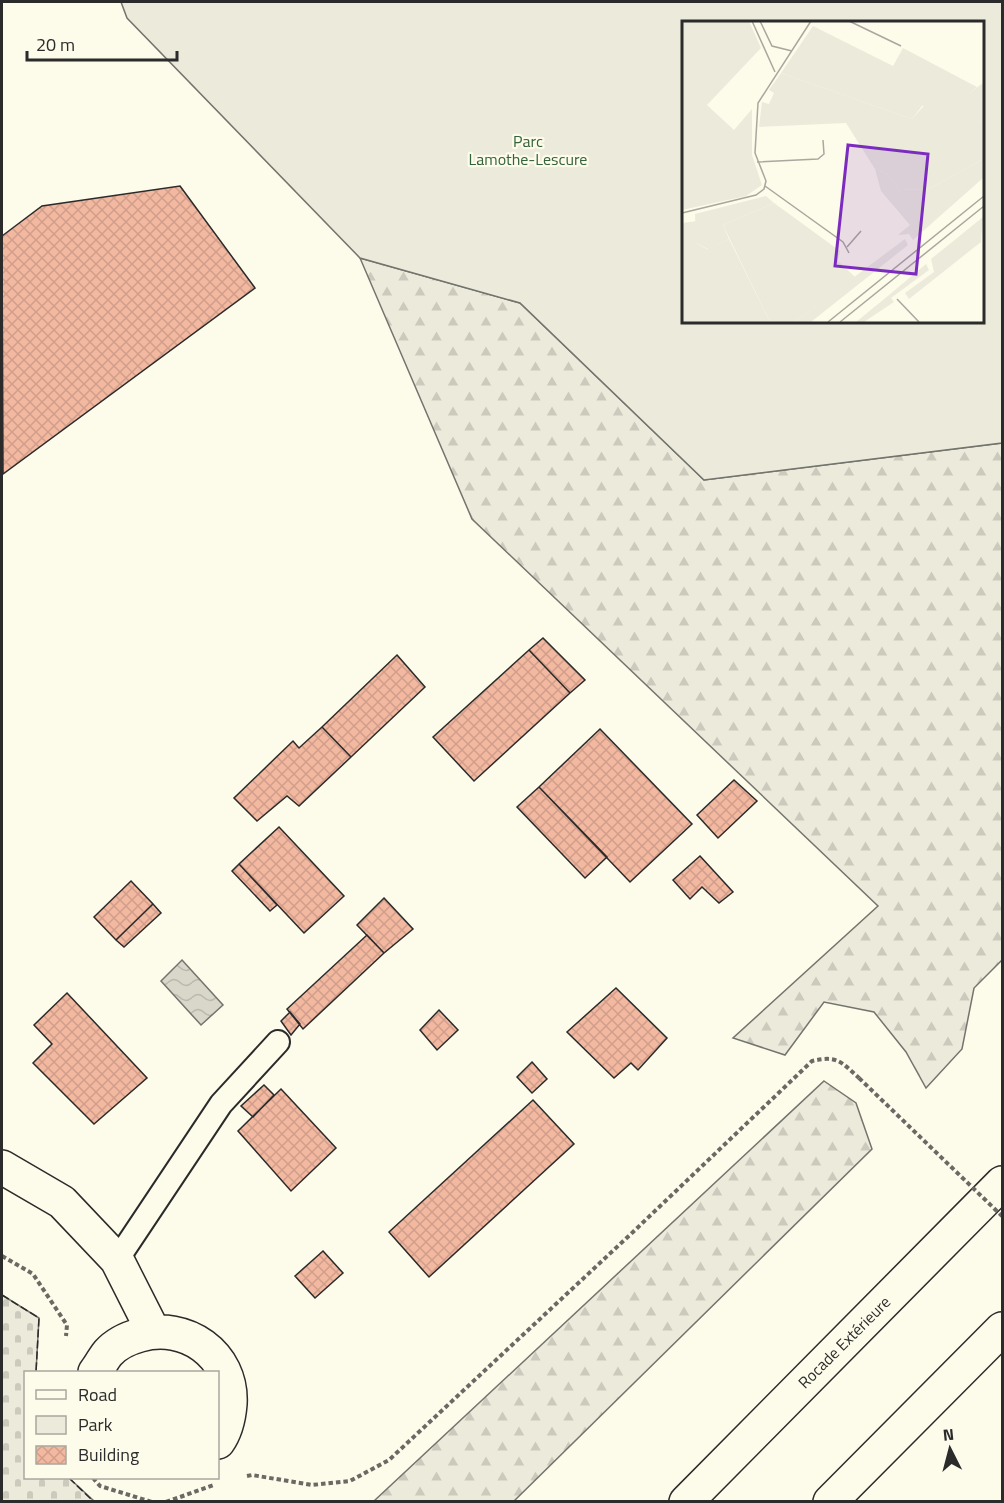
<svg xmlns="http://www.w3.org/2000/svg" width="1004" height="1503" font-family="'Titillium Web',sans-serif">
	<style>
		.forest { fill: url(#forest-firs); stroke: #74746e; stroke-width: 1.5 }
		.cemetery { fill: url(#cemetery-stones); stroke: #74746e; stroke-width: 1.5 }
		.park { fill: #ecebdb; stroke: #74746e; stroke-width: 1.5; fill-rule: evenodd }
		.water { fill: url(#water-waves); stroke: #74746e; stroke-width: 1.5 }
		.building { fill: url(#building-cross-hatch); stroke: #2b2b2b; stroke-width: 1.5 }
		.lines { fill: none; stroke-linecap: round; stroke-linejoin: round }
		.lane-casing { stroke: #2b2b2b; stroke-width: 26 }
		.street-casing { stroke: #2b2b2b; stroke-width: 36 }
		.highway-casing { stroke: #2b2b2b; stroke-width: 36 }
		.path { stroke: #6a6964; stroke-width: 4; stroke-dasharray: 4.5 3; stroke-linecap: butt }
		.lane { stroke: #fdfbea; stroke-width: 22 }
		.street { stroke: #fdfbea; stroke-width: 33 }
		.highway { stroke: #fdfbea; stroke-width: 33 }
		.path-bridge { stroke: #6a6964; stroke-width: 4; stroke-dasharray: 4.5 3; stroke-linecap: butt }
		.fence { stroke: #2b2b2b; stroke-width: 1.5; stroke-dasharray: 8 3; stroke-linecap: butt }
		.labels { text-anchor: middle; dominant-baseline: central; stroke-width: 4.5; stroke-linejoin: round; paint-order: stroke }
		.park-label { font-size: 16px; fill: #34623c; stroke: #fdfbea }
		.street-label { font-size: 16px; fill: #2b2b2b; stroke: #fdfbea }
		.inset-road { fill: none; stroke: #a9a89e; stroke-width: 1.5 }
		.view { fill: #7b2cbf; fill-opacity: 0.15; stroke: #7b2cbf; stroke-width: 3 }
		.inset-edge { fill: none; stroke: #2b2b2b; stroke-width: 3 }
	</style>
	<defs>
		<pattern id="forest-firs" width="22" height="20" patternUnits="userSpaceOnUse" patternTransform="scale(1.5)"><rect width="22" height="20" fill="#ecebdb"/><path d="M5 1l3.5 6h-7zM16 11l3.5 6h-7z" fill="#cbcabc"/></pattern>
		<pattern id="cemetery-stones" width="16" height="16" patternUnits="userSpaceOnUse" patternTransform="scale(1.5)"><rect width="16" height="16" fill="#ecebdb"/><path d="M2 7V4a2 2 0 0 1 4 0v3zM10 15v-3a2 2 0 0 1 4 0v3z" fill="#cbcabc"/></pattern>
		<pattern id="water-waves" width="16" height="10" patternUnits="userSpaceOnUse" patternTransform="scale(1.5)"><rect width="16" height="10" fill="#d8d7c9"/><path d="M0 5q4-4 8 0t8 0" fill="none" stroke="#bab9ad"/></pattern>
		<pattern id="building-cross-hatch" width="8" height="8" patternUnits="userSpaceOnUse" patternTransform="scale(1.5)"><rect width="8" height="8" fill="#f2b8a0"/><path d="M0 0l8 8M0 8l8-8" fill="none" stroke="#d09e8a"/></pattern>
	</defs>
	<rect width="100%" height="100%" fill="#fdfbea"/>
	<!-- forest -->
	<path class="forest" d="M 360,258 L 520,303 L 704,480 L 1002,443 L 1002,960 L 974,988 L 962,1049 L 926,1088 L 906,1052 L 874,1012 L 824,1002 L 785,1055 L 733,1038 L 878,906 L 472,519 Z
		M 824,1081 L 856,1103 L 872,1149 L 514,1501 L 374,1501 Z"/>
	<!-- cemetery -->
	<path class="cemetery" d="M 2,1295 L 39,1318 L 36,1372 L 26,1372 L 26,1478 L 69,1478 L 94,1501 L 2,1501 Z"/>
	<!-- park -->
	<path class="park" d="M 121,2 L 1002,2 L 1002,443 L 704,480 L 520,303 L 360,258 L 127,18 ZM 683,22 L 982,22 L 982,321 L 683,321 Z"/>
	<!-- water -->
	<path class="water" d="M 182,960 L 223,1005 L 201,1025 L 161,981 Z"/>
	<!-- building -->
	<path class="building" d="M 180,186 L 255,288 L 3,474 L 2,236 L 42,206 Z
		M 543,638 L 585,680 L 570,693 L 529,650 Z
		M 529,650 L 570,693 L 474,781 L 433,737 Z
		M 397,655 L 425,687 L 351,757 L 322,727 Z
		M 322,727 L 351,757 L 299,806 L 287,796 L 257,821 L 234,798 L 293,741 L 299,748 Z
		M 600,729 L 692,824 L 630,882 L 539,787 Z
		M 734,780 L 757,801 L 718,838 L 697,815 Z
		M 539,787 L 607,857 L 585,878 L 517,807 Z
		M 279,827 L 344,896 L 304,933 L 239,864 Z
		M 700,856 L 733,892 L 719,903 L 702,887 L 690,899 L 673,880 Z
		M 239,864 L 277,905 L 270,911 L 232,871 Z
		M 131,881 L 153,904 L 116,940 L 94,917 Z
		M 384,898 L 413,929 L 384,953 L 357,925 Z
		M 153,904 L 161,913 L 124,947 L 116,940 Z
		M 367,935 L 384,953 L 303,1029 L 287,1009 Z
		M 616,988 L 667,1038 L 638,1070 L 631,1063 L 614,1078 L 567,1032 Z
		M 67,993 L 147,1078 L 94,1124 L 33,1063 L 52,1044 L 34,1025 Z
		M 439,1010 L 458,1030 L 437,1050 L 420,1030 Z
		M 290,1012 L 300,1024 L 291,1035 L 281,1021 Z
		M 532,1062 L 547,1079 L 532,1093 L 517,1077 Z
		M 264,1085 L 274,1095 L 253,1117 L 241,1106 Z
		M 281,1089 L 336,1148 L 291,1191 L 238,1131 Z
		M 533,1100 L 574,1144 L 429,1277 L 389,1232 Z
		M 323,1251 L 343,1273 L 315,1298 L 295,1276 Z"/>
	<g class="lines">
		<!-- lane casing -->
		<g class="lane-casing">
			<path id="lane" d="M 117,1260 L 221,1104 L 278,1042"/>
		</g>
		<!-- street casing -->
		<g class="street-casing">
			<path id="street" d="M 2,1167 L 62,1202 L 117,1260 L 153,1331
				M 95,1372 C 100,1366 103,1359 108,1353 C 116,1344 129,1338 140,1335 C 185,1322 233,1354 230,1404 C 229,1417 226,1431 218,1442"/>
		</g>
		<!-- highway casing -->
		<g class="highway-casing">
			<path id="highway" d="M 686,1502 L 1002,1183
				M 830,1502 L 1002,1329"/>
		</g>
		<!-- path -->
		<path class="path" d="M 2,1256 L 33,1274 L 67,1325 L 66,1336
			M 247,1476 L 252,1475 L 312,1485 L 350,1481 L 389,1460 L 633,1232 L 812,1061 C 838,1055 841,1062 859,1078
			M 93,1478 L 100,1486 L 152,1502
			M 166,1502 L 214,1485"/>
		<!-- lane -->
		<use href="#lane" class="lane"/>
		<!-- street -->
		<use href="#street" class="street"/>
		<!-- highway -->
		<use href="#highway" class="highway"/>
		<!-- path-bridge -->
		<path class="path-bridge" d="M 859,1078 L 1002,1216"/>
		<!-- fence -->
		<path class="fence" d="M 2,1295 L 39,1318 L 36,1372
			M 69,1478 L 94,1502"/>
	</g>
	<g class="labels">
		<!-- park labels -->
		<g class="park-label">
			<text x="528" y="141">Parc<tspan x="528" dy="18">Lamothe-Lescure</tspan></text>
		</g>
		<!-- street labels -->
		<g class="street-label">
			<text transform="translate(844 1342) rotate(-45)">Rocade Extérieure</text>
		</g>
	</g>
	<!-- overview -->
	<g transform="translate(682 21)">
		<rect width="302" height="302" fill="#fdfbea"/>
		<path d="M 301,78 L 301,102 L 284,93 ZM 15,200 L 14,222 L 25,228 L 47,218 L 88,301 L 0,301 L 0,202 Z" fill="#ecebdb"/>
		<path d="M 0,0 L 67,0 L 79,27 L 25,84 L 52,109 L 70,88 L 70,134 L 80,164 L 64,175 L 0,189 ZM 131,5 L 211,45 L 221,27 L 295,66 L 277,81 L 240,85 L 230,98 L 99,52 ZM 301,138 L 301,157 L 231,219 L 227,213 L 216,214 L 228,204 L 199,170 L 193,148 L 205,153 L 218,169 L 247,168 ZM 84,175 L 92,182 L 41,204 L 47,218 L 26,228 L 14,222 L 13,193 ZM 301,196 L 299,221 L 227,278 L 223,272 L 252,251 L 249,238 ZM 223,218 L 226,224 L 129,301 L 112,301 ZM 244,243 L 247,249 L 209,277 L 207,274 Z" fill="#ecebdb"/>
		<path d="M 92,182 L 158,230 L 156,240 L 173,256 L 112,301 L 88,301 L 41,204 Z" fill="#ecebdb"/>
		<path d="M 99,52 L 230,98 L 255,70 L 270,72 L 277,80 L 301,62 L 301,78 L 285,93 L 301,102 L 301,138 L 247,168 L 218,169 L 205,153 L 193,148 L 164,102 L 77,106 L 80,81 L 87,83 L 92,72 L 87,69 ZM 207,274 L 212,281 L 182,301 L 174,301 Z" fill="#ecebdb"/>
		<path d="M244 83a8 8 0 1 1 16 0a8 8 0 1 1-16 0Z" fill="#ecebdb"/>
		<path class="inset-road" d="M 70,0 L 93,51M 78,0 L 90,25 L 110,30M 167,0 L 219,25M 75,141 L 136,138 L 142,133 L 141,119M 83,165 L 161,221 L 167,232M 0,192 L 74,174 L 82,168 L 84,160 L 73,132 L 76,82 L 129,0M 165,226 L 179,210M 215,278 L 237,301M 146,301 L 302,175M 158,301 L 302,185"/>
		<path class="view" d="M 166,124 L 246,133 L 234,253 L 153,245 Z"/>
		<rect width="302" height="302" class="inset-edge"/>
	</g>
	<!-- border -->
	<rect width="1004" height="1503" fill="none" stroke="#2b2b2b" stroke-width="6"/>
	<!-- legend -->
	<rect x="24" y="1371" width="195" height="108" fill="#fdfbea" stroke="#a9a89e" stroke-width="1.5"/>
	<rect x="36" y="1390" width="30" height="9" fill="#fdfbea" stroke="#a9a89e" stroke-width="1.5"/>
	<text x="78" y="1401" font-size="18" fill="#2b2b2b">Road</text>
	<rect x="36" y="1416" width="30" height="18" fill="#ecebdb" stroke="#a9a89e" stroke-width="1.5"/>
	<text x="78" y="1431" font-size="18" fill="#2b2b2b">Park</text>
	<rect x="36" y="1446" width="30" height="18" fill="url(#building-cross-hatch)" stroke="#a9a89e" stroke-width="1.5"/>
	<text x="78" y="1461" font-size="18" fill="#2b2b2b">Building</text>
	<!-- north arrow -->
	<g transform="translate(950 1449) rotate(354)" stroke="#fdfbea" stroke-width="4.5" paint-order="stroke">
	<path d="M0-4.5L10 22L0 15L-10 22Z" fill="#2b2b2b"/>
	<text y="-9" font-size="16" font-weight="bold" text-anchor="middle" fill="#2b2b2b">N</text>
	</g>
	<!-- scale -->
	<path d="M27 51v9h150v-9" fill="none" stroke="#2b2b2b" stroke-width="3"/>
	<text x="36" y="51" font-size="18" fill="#2b2b2b" stroke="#fdfbea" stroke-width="4.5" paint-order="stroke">20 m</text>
</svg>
